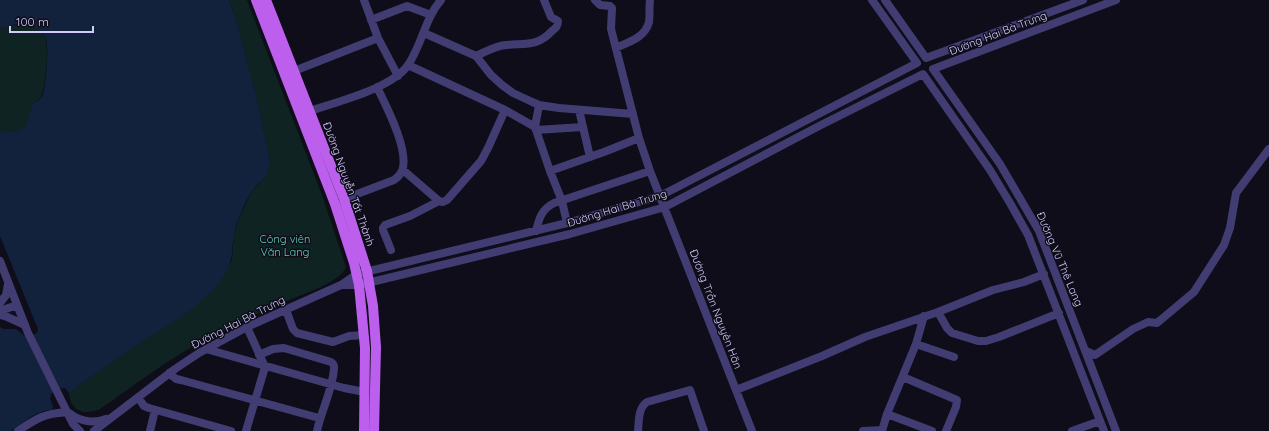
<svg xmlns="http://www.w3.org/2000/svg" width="1269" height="431" font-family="Quicksand,sans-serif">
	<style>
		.green { fill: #102323 }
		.water { fill: #12223d }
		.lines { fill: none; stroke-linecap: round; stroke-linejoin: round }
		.minor { stroke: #413d73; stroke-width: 8 }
		.major { stroke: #bc5fec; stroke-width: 10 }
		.labels { text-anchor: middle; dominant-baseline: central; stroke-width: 3; stroke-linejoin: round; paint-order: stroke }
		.street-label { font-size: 11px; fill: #d2cbf9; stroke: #0f0d1a }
		.park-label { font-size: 11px; fill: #61cfb7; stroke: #0f0d1a }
	</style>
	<rect width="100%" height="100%" fill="#0f0d1a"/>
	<!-- green -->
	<path class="green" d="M 229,0 L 247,0 L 322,195 L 346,267 C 339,283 305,293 289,300 C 259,313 228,327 199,343 C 164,362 132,387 100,409 C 85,416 70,411 69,393 L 117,358 L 177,319 L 199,303 L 213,290 L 232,260 L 234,235 L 239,218 L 252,191 L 265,177 L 269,170 L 270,161 L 256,95 L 236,20 Z
		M 21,23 C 30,25 40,29 45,37 C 49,45 46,88 41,96 C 39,100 36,102 32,105 C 26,129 28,133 0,132 L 0,29 Z"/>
	<!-- water -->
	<path class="water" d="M 0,0 L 229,0 L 236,20 L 256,95 L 270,161 C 269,180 261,178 252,191 C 248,197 245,204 242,210 C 239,218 235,227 234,236 C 231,252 234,258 225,274 C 206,306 164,327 134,347 C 112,362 90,377 69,393 L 65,388 C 59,388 55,391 51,394 L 50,399 L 53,406 L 52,410 L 44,411 L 32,416 L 11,431 L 0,431 L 0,327 L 4,329 L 16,329 L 26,337 L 37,333 L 38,329 L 0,236 L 0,132 C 27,133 26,129 32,104 C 37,102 41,99 43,94 C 46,85 49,47 46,39 C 44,32 33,26 27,24 C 17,22 9,27 0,29 Z"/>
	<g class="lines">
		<!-- minor -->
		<path class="minor" d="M 364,0 L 378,38 L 398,76
			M 595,0 L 600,5 L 610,6 L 612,8 L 611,29 L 639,138 L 650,171 L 752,431
			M 885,0 L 926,58 L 1083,0
			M 1116,0 L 933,69 L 1000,164 L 1039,231 L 1116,431
			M 371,20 L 407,6 L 431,15
			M 424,33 L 476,56 L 491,75 L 502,85 L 513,93 L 528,100 L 539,105 L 559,108 L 633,114
			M 616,48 C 628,42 645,38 649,22 C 650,15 649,7 650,0
			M 476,56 C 485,52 495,46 506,45 C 525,43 537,47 552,31 C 556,28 558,26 558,21 L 551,17 L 544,0
			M 408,65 L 505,110 L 535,127
			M 294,71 L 378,38
			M 539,105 L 535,127 L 550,171 L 562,201 L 567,223
			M 579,110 L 590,157
			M 304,113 C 332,103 392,89 408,65 C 422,45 425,18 441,0
			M 536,130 L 583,127
			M 403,170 L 439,201 L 443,202 L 447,200 L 481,161 L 488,148 L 505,110
			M 550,171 L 604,152 L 639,138
			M 344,199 L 394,180 C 397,178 400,175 402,171 C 410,151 386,106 377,87
			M 536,231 C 539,218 542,209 554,203 L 650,171
			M 391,250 L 383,230 L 383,228 L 385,225 L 410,216 L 439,201
			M 0,261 L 28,333 L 73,424 L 80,431
			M 341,285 L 359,285 L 570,234 L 665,207 L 819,126 L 923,74 L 990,170 L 1010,203 L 1028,235 L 1104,431
			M 0,303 L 6,295 L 8,284
			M 286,310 L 293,329 L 297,333 L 333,342 L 349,336 L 364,335
			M 0,311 L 17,305
			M 938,312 L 947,328 L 952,333 L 978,341 L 986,341 L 999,337 L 1059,313
			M 0,315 L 5,316 L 25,325
			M 916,344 L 954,357
			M 206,349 L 344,388 L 365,392
			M 1086,351 L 1095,355 L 1133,329 L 1148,322 L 1157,323 L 1194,292 L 1224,245 L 1230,228 L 1236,193 L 1269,149
			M 259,355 L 273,349 L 284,348 L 331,362 C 333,364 334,364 334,367 C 334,386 321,411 317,431
			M 169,373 L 176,379 L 181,380 L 319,418
			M 903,377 L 957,400 L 956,407 L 946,431
			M 736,390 L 822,356 L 865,337 L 938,312 L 993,290 L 1024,282 L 1044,274
			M 138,397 L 144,406 L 149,408 L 231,431
			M 887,414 L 932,431
			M 18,431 C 31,422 41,415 58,413 C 60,413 65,412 67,412 C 70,413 73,416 75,417 C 85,422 96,423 106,419
			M 94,431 L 175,369 L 199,353 L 247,327 L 341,285 L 357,274 L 567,223 L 660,196 L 917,63 L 872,0
			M 150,431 L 155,410
			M 246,431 L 265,367 L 247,327
			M 638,431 C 639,421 638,408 647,402 L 690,390 L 704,431
			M 863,431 L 882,430
			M 882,431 L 887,414 L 916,344 L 924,316
			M 1072,431 L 1100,421"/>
		<!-- major -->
		<path class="major" d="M 256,0 L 335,204 L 354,263 L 359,285 L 365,348 L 364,431
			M 266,0 L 344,199 L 367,271 L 373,306 L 376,347 L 374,431"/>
	</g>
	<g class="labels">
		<!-- street labels -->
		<g class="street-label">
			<text transform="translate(998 33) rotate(-21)">Đường Hai Bà Trưng</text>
			<text transform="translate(349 184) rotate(70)">Đường Nguyễn Tất Thành</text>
			<text transform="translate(617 208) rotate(-17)">Đường Hai Bà Trưng</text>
			<text transform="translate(1060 259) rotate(67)">Đường Vũ Thê Lang</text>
			<text transform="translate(716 309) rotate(69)">Đường Trần Nguyên Hãn</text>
			<text transform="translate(238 322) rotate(-27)">Đường Hai Bà Trưng</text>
		</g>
		<!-- park labels -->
		<g class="park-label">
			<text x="285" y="239">Công viên<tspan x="285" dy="13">Văn Lang</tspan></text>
		</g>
	</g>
	<!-- scale -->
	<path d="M10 26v6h83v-6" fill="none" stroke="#d2cbf9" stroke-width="2"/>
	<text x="16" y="26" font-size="12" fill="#d2cbf9" stroke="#0f0d1a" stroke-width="3" paint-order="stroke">100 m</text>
</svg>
